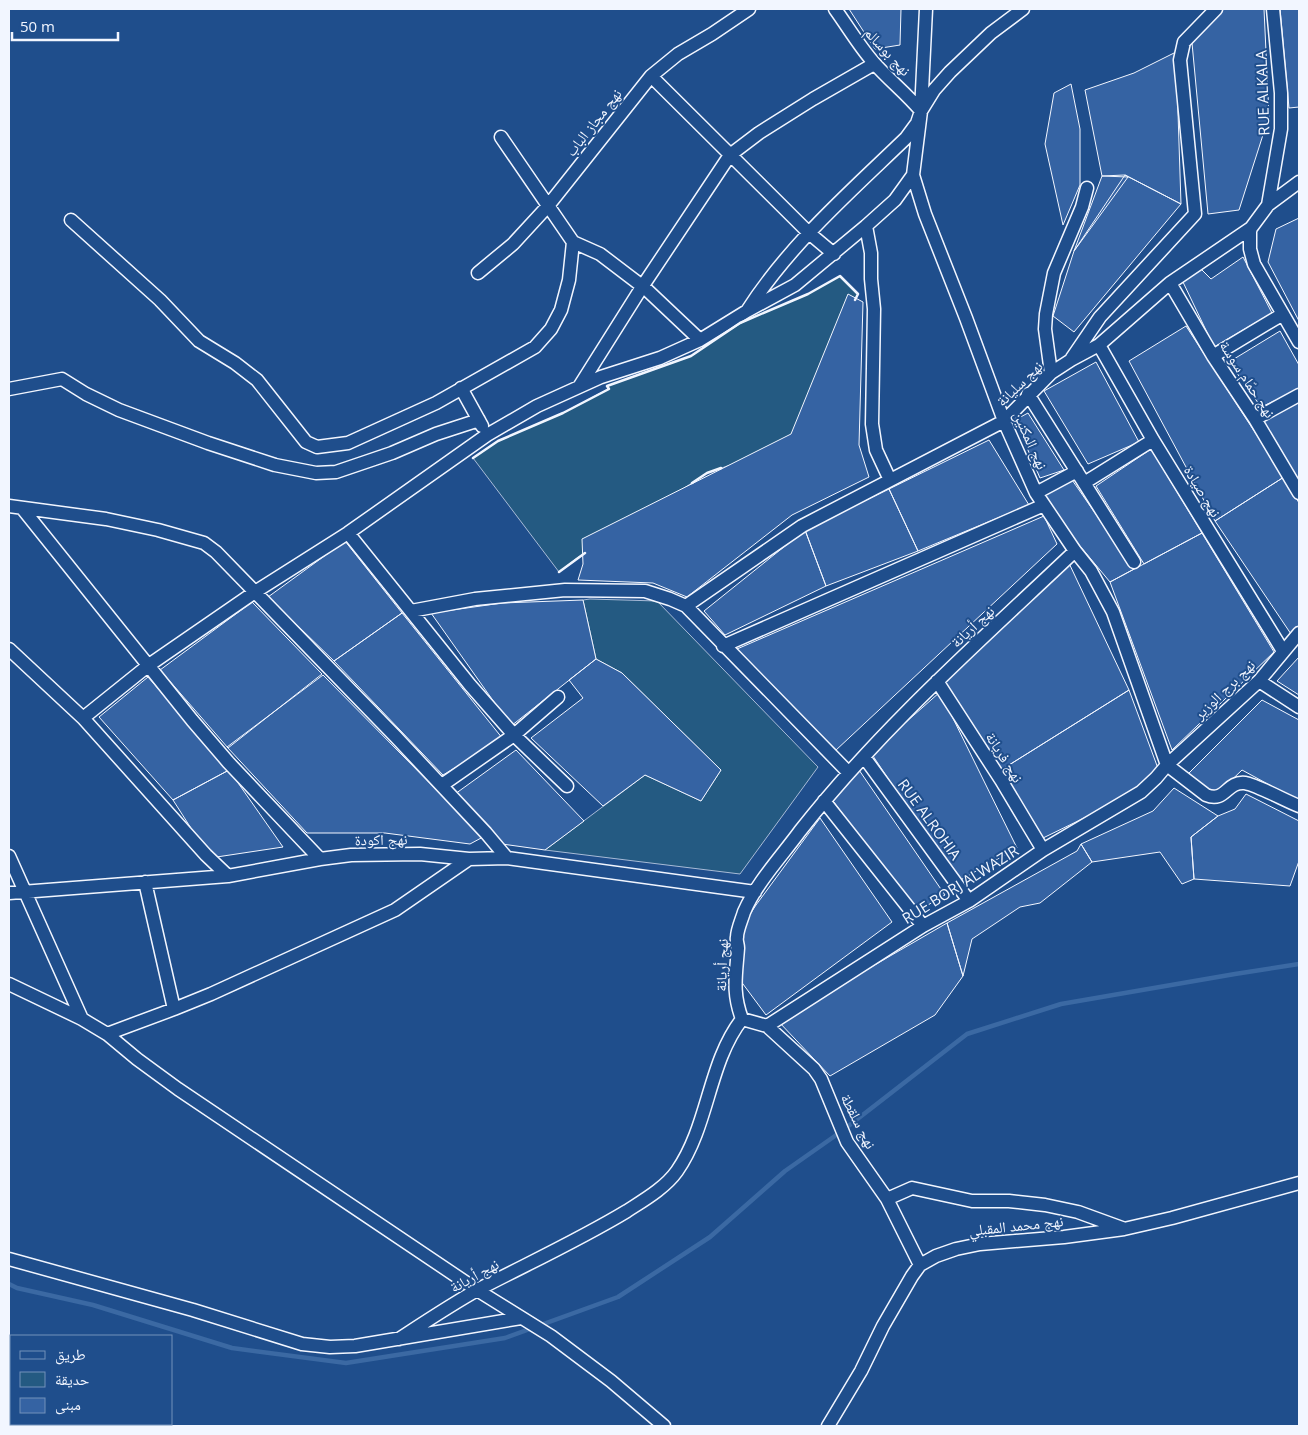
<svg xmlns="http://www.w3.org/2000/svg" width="1308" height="1435" font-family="'Open Sans','Noto Naskh Arabic',sans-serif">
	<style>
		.green { fill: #245a82; stroke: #a8bbd7 }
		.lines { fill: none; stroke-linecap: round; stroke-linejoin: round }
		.stream { stroke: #3b69a3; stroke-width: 4.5 }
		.building { fill: #3563a3; stroke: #f2f6ff }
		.street-casing { stroke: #f2f6ff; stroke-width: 15 }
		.street { stroke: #1f4e8c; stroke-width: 12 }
		.wall { stroke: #f2f6ff; stroke-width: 2.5 }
		.labels { text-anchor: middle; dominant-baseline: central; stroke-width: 4; stroke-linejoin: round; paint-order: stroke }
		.street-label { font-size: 15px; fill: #f2f6ff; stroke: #1f4e8c }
	</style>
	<rect width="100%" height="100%" fill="#1f4e8c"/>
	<!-- green -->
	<path class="green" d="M 840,276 L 858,294 L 810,406 L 800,441 L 707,473 L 577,558 L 559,572 L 473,458 L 498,441 L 563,413 L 608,389 L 607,386 L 691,356 L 740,323 L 808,294 Z
		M 590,599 L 657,601 L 818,767 L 740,874 L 545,850 L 645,775 L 701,801 L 721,770 L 622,673 L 596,659 L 583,600 Z"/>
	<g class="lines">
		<!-- stream -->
		<path class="stream" d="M 9,1284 L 17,1288 L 93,1305 L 232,1348 L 346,1363 L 505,1338 L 618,1297 L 710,1237 L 785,1171 L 842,1131 L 967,1034 L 1061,1004 L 1235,974 L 1299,964"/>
	</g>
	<!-- building -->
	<path class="building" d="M 849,9 L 901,9 L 900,45 L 875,49 Z
		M 1224,9 L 1264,9 L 1269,116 L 1239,210 L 1208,214 L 1192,43 Z
		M 1280,9 L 1299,9 L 1299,107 L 1289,108 Z
		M 1176,52 L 1181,204 L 1125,175 L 1102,176 L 1085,90 L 1134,73 Z
		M 1071,84 L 1080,129 L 1080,185 L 1063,225 L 1045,144 L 1054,93 Z
		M 1125,175 L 1181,204 L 1074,332 L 1053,316 L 1074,251 Z
		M 1102,176 L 1128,177 L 1074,251 Z
		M 1299,218 L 1299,321 L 1268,262 L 1276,229 Z
		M 1243,257 L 1272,313 L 1214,347 L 1182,280 L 1201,269 L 1211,279 Z
		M 848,294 L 863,302 L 859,445 L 869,477 L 792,515 L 687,597 L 653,583 L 578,580 L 583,564 L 582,539 L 791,434 Z
		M 1186,326 L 1284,477 L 1215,521 L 1129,361 Z
		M 1280,331 L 1299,365 L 1299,390 L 1261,407 L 1229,362 Z
		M 1096,362 L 1139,442 L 1088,464 L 1044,391 Z
		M 1299,401 L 1299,486 L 1263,421 Z
		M 1028,413 L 1064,470 L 1040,478 L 1015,420 Z
		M 989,440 L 1029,505 L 918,551 L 889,489 Z
		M 1151,449 L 1202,533 L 1144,564 L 1096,486 Z
		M 1070,477 L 1134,569 L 1110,582 L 1040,498 Z
		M 1284,477 L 1299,503 L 1299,626 L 1291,634 L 1215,521 Z
		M 889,489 L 918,551 L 826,586 L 805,530 Z
		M 1044,516 L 1057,544 L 835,751 L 737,649 Z
		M 805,530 L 826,586 L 725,635 L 704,611 Z
		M 1202,533 L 1274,652 L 1172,750 L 1110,582 Z
		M 345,541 L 402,613 L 334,661 L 268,597 Z
		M 1067,559 L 1129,690 L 1001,770 L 942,677 Z
		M 583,600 L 596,659 L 511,726 L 431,613 L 502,603 Z
		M 252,602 L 322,674 L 228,748 L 160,670 Z
		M 402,613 L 503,739 L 443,775 L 334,661 Z
		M 1299,657 L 1299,695 L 1277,681 Z
		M 596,659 L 622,673 L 721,770 L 701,801 L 645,775 L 603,806 L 531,738 L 583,698 L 569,680 Z
		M 323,675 L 483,837 L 470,844 L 385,833 L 307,833 L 227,747 Z
		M 148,677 L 229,770 L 173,800 L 99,717 Z
		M 1129,690 L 1159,771 L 1121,800 L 1041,839 L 1001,770 Z
		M 940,692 L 1017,848 L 957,882 L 871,753 Z
		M 1262,700 L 1299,720 L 1299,801 L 1242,770 L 1216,795 L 1187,775 Z
		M 516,750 L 584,821 L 545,850 L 502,844 L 455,794 Z
		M 229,770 L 283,847 L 210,858 L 173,800 Z
		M 859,770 L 945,895 L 916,912 L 833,801 Z
		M 1174,788 L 1218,816 L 1191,837 L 1194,879 L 1182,884 L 1160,852 L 1092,862 L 1081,844 L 1153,811 Z
		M 1246,794 L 1299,821 L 1299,861 L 1290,886 L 1194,879 L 1191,837 L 1218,816 L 1235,809 Z
		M 820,818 L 892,922 L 766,1015 L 740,980 L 739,931 L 756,905 Z
		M 1081,844 L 1092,862 L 1040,903 L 1020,907 L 972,939 L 963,976 L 947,923 L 1077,851 Z
		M 947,923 L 963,976 L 935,1015 L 830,1076 L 778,1021 Z"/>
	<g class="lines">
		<!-- street casing -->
		<g class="street-casing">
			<path id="street" d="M 835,9 C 848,27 859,46 874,63 C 889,80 907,94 921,111
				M 926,9 L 921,111 L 913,175 L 925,214 L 966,318 L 1004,421 L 1036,493 L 1075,551 L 1091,571 L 1113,612 L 1167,765
				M 651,76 L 809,233 L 834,254
				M 501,137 L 573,242 L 600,254 L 646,289 L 700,340
				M 1268,205 L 1281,129 L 1281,93 L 1273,9
				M 71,220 L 160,300 L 199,341 L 235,363 L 257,380 L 306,442 L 317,447 L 348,443 L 436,403 L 535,347 L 551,329 L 561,310 L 569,280 L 573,242
				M 866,226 L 871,253 L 871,279 L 874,309 L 872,424 L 876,450 L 890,480
				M 1251,228 L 1250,231 L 1250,249 L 1254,264 L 1299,342
				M 478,273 L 513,244 L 547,207 L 651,76 L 678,54 L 712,34 L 749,9
				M 1170,283 L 1213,356 L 1255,419 L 1299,493
				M 747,311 C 789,245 850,192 906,138 L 917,123 L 921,111 L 934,90 L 950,72 L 991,33 L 1023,9
				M 1099,345 L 1153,440 L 1283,651
				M 1213,356 L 1283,314
				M 1072,358 L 1100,317 L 1195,214 L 1180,60 L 1184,42 L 1216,9
				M 1051,373 L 1045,329 L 1046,314 L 1054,273 L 1082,207 L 1087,188
				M 579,387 L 642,287 L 730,155 L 759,133 L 813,99 L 874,64
				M 461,388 L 482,426
				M 9,389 L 62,379 L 86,394 L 119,410 L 208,443 L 275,465 L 316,473 L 336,472 L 392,453 L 436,434 L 479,420
				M 1028,394 L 1134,562
				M 1255,419 L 1299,395
				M 1084,483 L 1153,440
				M 1036,493 L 1077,471
				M 9,506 L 106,519 L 158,530 L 204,543 L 216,552 L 255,592 L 396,737 L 486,833 L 507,858
				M 22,508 L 192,720 L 228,762 L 320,859
				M 348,533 L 470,685 L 514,735 L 567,786
				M 686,606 L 802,526 L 1004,421 L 1051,373 L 1071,360 L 1099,345 L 1170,283 L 1251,228 L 1268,205 L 1299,182
				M 411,611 L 475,599 L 565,590 L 645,591 L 670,599 L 686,606 L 848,772
				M 723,646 L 1044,505
				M 9,649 L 83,718 L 206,855 L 228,876
				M 937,681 L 1001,780 L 1043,850
				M 1259,681 L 1299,707
				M 83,718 L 149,665 L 255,592 L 348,533 L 487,435 L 537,406 L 601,377 L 660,358 L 700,340 L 747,311 L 795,285 L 866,226 L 895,200 L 913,175
				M 864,757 L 969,901
				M 1167,765 L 1206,795 C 1226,803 1226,781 1245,783 C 1257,785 1286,801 1299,806
				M 442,785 L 514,735 L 558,697
				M 824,801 L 923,926
				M 9,856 L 82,1019
				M 145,882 L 174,1009
				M 9,893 L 228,876 L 320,859 L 351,855 L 420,854 L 469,859 L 507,858 L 755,892
				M 9,984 L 82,1019 L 107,1034 L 137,1059 L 178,1089 L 477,1290 L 551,1336 L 611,1381 L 664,1426
				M 742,1019 L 767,1026 L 814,1069 L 821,1079 L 847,1142 L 887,1199 L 920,1265
				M 767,1026 L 923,926 L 969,901 L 1043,850 L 1141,792 L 1156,778 L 1167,765 L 1259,681 L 1299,633
				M 107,1034 L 174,1009 L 211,994 L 395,910 L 469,859
				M 887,1199 L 912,1188 L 972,1201 L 1009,1201 L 1045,1205 L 1078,1212 L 1122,1228
				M 9,1259 L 193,1310 L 302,1344 L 330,1347 L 355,1346 L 521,1318
				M 399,1339 C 425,1322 452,1304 479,1289 C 529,1263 579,1240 627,1211 C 644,1200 665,1188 677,1171 C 709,1125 708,1063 742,1019 C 732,992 736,976 738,948 C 738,944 736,941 737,937 C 737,930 742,919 744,912 C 757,882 781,857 800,831 C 881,728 980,641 1075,551
				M 828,1426 L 861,1371 L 883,1326 L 912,1276 L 920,1265 L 936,1256 L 956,1249 L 980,1244 L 1064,1237 L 1124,1229 L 1172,1218 L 1299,1183"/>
		</g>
		<!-- street -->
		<use href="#street" class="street"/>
		<!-- wall -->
		<path class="wall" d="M 473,458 L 498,441 L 563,413 L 609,389 L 607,386 L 691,356 L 740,323 L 808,294 L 840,276 L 858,294 L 855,300
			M 692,483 L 707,473 L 721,468
			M 559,572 L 585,553"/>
	</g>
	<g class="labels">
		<!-- street labels -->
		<g class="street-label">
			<text transform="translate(888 51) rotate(47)">نهج بوسالم</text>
			<text transform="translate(1262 93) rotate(-92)">RUE ALKALA</text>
			<text transform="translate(593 122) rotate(-52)">نهج مجاز الباب</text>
			<text transform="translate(1248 379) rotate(57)">نهج حمّام سوسة</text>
			<text transform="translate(1019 383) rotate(-44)">نهج سليانة</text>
			<text transform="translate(1031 440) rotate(66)">نهج المكنين</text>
			<text transform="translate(1203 491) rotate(59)">نهج صيادة</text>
			<text transform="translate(972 626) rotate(-43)">نهج أريانة</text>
			<text transform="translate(1224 689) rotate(-44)">نهج برج الوزير</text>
			<text transform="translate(1005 757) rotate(58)">نهج فريانة</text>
			<text transform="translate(930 819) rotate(54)">RUE ALROHIA</text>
			<text transform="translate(381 839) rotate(-1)">نهج اكودة</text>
			<text transform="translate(960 884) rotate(-32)">RUE BORJ ALWAZIR</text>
			<text transform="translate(721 965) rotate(-88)">نهج أريانة</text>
			<text transform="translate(859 1121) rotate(63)">نهج سلقطة</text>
			<text transform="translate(1016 1225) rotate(-6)">نهج محمد المقبلي</text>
			<text transform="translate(474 1275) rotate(-29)">نهج أريانة</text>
		</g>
	</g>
	<!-- border -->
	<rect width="1308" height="1435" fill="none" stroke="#f2f6ff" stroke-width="20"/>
	<!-- legend -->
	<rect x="10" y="1335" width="162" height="90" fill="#1f4e8c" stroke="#7391ba"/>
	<rect x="20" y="1351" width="25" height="8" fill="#1f4e8c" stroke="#7391ba"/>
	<text x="55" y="1360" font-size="15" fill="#f2f6ff">طريق</text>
	<rect x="20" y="1372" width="25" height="15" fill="#245a82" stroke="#7391ba"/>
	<text x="55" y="1385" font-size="15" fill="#f2f6ff">حديقة</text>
	<rect x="20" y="1398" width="25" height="15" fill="#3563a3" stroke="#7391ba"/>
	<text x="55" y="1410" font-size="15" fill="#f2f6ff">مبنى</text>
	<!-- scale -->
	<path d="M12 32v8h106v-8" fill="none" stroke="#f2f6ff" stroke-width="2.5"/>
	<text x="20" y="32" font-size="15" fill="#f2f6ff" stroke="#1f4e8c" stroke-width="4" paint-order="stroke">50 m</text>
</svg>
